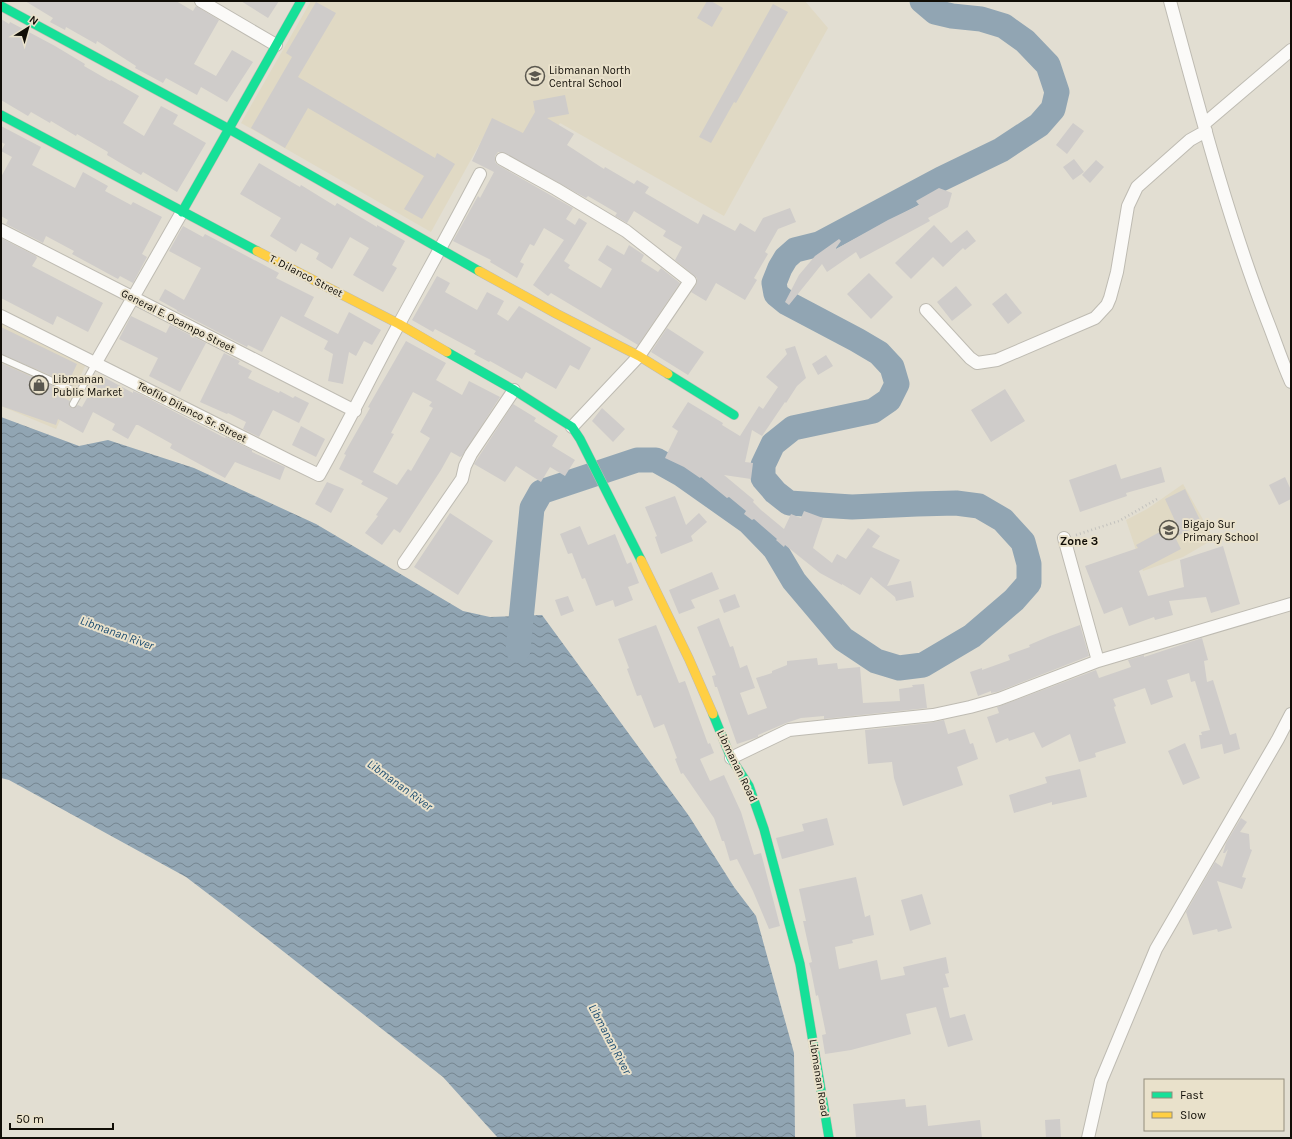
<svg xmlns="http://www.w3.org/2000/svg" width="1292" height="1139" font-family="Karla,sans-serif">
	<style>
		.built { fill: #e0d9c4 }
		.water { fill: url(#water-waves) }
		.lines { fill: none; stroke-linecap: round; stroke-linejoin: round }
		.river { stroke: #91a5b3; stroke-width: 25 }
		.building { fill: #cfccca; fill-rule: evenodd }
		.lane-casing { stroke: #bebbb2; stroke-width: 8 }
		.street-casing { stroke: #bebbb2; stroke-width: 14 }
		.fast-casing { stroke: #bebbb2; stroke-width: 10 }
		.slow-casing { stroke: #bebbb2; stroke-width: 10 }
		.path { stroke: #c2c1bd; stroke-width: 2.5; stroke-dasharray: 1 3; stroke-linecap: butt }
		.lane { stroke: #fbfaf8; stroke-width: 6 }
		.street { stroke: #fbfaf8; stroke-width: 12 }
		.fast { stroke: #16e098; stroke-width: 9 }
		.slow { stroke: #ffcf43; stroke-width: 9 }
		.labels { text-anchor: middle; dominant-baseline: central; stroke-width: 4; stroke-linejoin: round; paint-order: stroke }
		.poi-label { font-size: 11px; fill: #110e07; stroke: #e9e1cb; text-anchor: start }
		.street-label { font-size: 11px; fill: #110e07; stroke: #e9e1cb }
		.neighbourhood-label { font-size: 12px; font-weight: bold; fill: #110e07; stroke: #e9e1cb }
		.water-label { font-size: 12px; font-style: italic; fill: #1a4b70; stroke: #e9e1cb }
	</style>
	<defs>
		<pattern id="water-waves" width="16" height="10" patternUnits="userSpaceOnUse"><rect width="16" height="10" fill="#91a5b3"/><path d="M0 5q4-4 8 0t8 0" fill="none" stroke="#758590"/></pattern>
	</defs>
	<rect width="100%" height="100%" fill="#e2ded2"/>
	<!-- built -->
	<path class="built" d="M 311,1 L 805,1 L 828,28 L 724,216 L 560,123 L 531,166 L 483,138 L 431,232 L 241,123 Z
		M 1,323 L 86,364 L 56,429 L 1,406 Z
		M 1183,484 L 1214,539 L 1183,557 L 1143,571 L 1126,520 L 1147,509 Z"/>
	<!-- water -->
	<path class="water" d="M 1,417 L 79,446 L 108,440 L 194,468 L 316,524 L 463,611 L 490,617 L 542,615 L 689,816 L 734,887 L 756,916 L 794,1053 L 795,1138 L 498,1138 L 443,1077 L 265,937 L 186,877 L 9,780 L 1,778 Z"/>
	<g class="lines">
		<!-- river -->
		<path class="river" d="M 518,650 L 532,508 L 541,492 L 637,460 L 656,460 L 681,474 L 749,522 L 775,549 L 794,581 L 843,639 L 876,661 L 899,668 L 923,665 L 972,636 L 1014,600 L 1029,583 L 1029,564 L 1023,542 L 1003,520 L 979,506 L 956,503 L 917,504 L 852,507 L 789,503 L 775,492 L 763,478 L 763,465 L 773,444 L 793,428 L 873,411 L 889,400 L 897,384 L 892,367 L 879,353 L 857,340 L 787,303 L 776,294 L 774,283 L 780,268 L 786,258 L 795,250 L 819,244 L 941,179 L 1001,150 L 1039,125 L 1053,109 L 1057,92 L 1048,65 L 1025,41 L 1004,26 L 981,19 L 952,16 L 935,12 L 922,1"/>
	</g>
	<!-- building -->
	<path class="building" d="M 25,1 L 176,1 L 193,11 L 196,6 L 219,20 L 194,64 L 216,76 L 232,50 L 253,62 L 227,102 L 201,87 L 197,95 L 166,78 L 163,83 L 135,68 L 136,66 L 97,41 L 96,44 L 66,27 L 65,30 L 50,22 L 53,18 Z
		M 241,1 L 279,1 L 268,18 Z
		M 707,1 L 711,1 L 723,8 L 712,27 L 697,18 Z
		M 316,2 L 336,13 L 298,77 L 435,158 L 437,153 L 455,164 L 422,219 L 404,209 L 424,176 L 308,108 L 285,148 L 251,128 L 292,57 L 286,53 Z
		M 773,4 L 788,12 L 736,103 L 734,102 L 711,143 L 699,137 Z
		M 1,19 L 9,24 L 10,22 L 55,46 L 85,64 L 84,66 L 110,81 L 111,80 L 139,96 L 123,123 L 144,136 L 161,106 L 178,115 L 173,124 L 206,143 L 177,192 L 143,172 L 141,175 L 107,155 L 108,152 L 77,134 L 76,136 L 51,121 L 50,123 L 31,112 L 28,116 L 1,100 Z
		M 565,95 L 569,114 L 547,118 L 574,134 L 567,145 L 604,169 L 605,167 L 634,184 L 637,180 L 649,187 L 645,193 L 698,224 L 703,214 L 735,231 L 740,223 L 755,232 L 763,218 L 790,208 L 796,222 L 778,229 L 765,252 L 768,254 L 754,278 L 757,280 L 745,300 L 716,283 L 706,301 L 691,292 L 696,285 L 697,278 L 675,260 L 682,247 L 663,236 L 666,231 L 634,211 L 627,223 L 615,216 L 617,213 L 588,196 L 586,198 L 502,152 L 498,152 L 495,156 L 495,162 L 498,165 L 573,208 L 566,219 L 575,225 L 579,218 L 587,223 L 564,261 L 570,265 L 568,268 L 601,288 L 612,269 L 598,260 L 607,245 L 624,255 L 629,245 L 644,255 L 641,261 L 658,272 L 661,268 L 680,283 L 638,345 L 551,293 L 548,296 L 533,285 L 564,240 L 544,228 L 534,246 L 530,244 L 520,262 L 524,264 L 517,278 L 490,262 L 491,260 L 453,241 L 478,196 L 480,198 L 494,172 L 472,161 L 492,118 L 523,133 L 535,112 L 533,101 Z
		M 1073,123 L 1084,131 L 1067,154 L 1056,145 Z
		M 1,126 L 41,147 L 32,165 L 75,188 L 83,172 L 108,186 L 105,191 L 131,205 L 133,202 L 162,217 L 142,254 L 147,257 L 133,283 L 120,276 L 118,279 L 72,254 L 74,251 L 46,236 L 43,243 L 6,224 L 8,220 L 1,216 L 1,177 L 12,157 L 1,151 L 5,144 L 1,142 Z
		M 1074,159 L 1084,172 L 1073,180 L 1063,167 Z
		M 1096,160 L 1104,167 L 1090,183 L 1082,175 Z
		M 259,163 L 300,187 L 301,185 L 335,206 L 337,203 L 377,227 L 377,225 L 405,241 L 392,265 L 397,268 L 383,292 L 353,275 L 369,248 L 350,237 L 332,269 L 316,259 L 319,253 L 301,243 L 296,252 L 270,236 L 281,218 L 240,194 Z
		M 939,188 L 952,193 L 948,207 L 928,218 L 930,221 L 860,259 L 856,252 L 827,272 L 822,264 L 789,305 L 785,302 L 799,275 L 815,256 L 839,239 L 841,241 L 836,248 L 836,249 L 888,220 L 919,205 L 916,201 Z
		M 934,225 L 951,243 L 967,230 L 976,241 L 965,250 L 963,248 L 943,267 L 933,257 L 911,279 L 895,263 Z
		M 183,226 L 203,237 L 205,234 L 279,273 L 276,278 L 314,297 L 304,316 L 338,334 L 349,312 L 381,330 L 372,345 L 364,341 L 356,356 L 349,352 L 343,384 L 328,381 L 333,354 L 324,349 L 328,341 L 281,316 L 262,352 L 248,345 L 247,347 L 177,311 L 177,310 L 159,300 L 165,289 L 184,300 L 201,268 L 169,251 Z
		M 1,238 L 36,256 L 37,258 L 32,266 L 103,303 L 88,332 L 57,316 L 53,325 L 1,298 Z
		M 869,273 L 893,297 L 871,319 L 847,294 Z
		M 437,276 L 450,283 L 445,292 L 477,310 L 487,292 L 504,301 L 497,314 L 508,321 L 519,306 L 591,348 L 579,370 L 570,365 L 556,389 L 526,372 L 522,379 L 490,361 L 489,362 L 474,354 L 476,351 L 435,329 L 433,332 L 412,320 Z
		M 956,286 L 972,305 L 952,321 L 937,302 Z
		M 1006,293 L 1022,313 L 1008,324 L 992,304 Z
		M 131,316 L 166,333 L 170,325 L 206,343 L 180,392 L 149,376 L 158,358 L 119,339 Z
		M 1,327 L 77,364 L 68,383 L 1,354 Z
		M 667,328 L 704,352 L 688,375 L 651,352 Z
		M 406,341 L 446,363 L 436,380 L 462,395 L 469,381 L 500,397 L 462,456 L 460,457 L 451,452 L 441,470 L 400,533 L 394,529 L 382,545 L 365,533 L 378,516 L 376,515 L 388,498 L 361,484 L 363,481 L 339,469 L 346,455 L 344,454 L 370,408 L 368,407 ZM 413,392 L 432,402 L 429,406 L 433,408 L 420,432 L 430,438 L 411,471 L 408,469 L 397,485 L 373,472 L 394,434 L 391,433 Z
		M 795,346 L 806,378 L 797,386 L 786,403 L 785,402 L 762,436 L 752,430 L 745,462 L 753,463 L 751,479 L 724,475 L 754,500 L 753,502 L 761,510 L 784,529 L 791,514 L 801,518 L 804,511 L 823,518 L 813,548 L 832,563 L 837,554 L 846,559 L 868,528 L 880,536 L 872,547 L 900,560 L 887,586 L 911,581 L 914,597 L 896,601 L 895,597 L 871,577 L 860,595 L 842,584 L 842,585 L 820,573 L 785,545 L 784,547 L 776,540 L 777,539 L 754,519 L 752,520 L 744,514 L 746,511 L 729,497 L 727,498 L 701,477 L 700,478 L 684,467 L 665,458 L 678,431 L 672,427 L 688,402 L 723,423 L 722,425 L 740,436 L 759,406 L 763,409 L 778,387 L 766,377 L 787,354 L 785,349 Z
		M 224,353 L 240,361 L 238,364 L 252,371 L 248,378 L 279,393 L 280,391 L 293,398 L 295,396 L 309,403 L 299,423 L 273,410 L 259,437 L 243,429 L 246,422 L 228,413 L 227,414 L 200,402 Z
		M 826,355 L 833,366 L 818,375 L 812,364 Z
		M 1,363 L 64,391 L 62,397 L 70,401 L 69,406 L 73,408 L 78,405 L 82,407 L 100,375 L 133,393 L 133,391 L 140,394 L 225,438 L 226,437 L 252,450 L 252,452 L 285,467 L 280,480 L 235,462 L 225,478 L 170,448 L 172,444 L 138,425 L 136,425 L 128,439 L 112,430 L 115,424 L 93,412 L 83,433 L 58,419 L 56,425 L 1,406 Z
		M 1005,389 L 1025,421 L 991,442 L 971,410 Z
		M 513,404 L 536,418 L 534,421 L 558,436 L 552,446 L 575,460 L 565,476 L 550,467 L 541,482 L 516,466 L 505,482 L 474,464 Z
		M 602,408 L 625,429 L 613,442 L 592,421 Z
		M 301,426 L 325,439 L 316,457 L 292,445 Z
		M 1116,464 L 1121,479 L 1161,467 L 1165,482 L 1126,493 L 1127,496 L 1080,512 L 1069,480 Z
		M 1285,477 L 1291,490 L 1291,499 L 1279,505 L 1269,485 Z
		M 327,482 L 344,489 L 331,513 L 315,504 Z
		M 1185,489 L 1202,524 L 1175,537 L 1181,549 L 1139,571 L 1148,596 L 1184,587 L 1180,560 L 1223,546 L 1240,604 L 1211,613 L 1206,597 L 1169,601 L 1173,615 L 1155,620 L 1154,617 L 1129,626 L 1122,607 L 1104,614 L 1085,566 L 1138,548 L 1136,545 L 1176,523 L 1165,499 Z
		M 675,496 L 686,525 L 699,513 L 707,522 L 691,536 L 693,541 L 661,554 L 655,537 L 657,536 L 645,507 Z
		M 450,513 L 493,541 L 458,595 L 414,567 Z
		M 580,526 L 588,545 L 615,534 L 627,564 L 631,562 L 639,583 L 628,587 L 633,600 L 615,607 L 613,600 L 596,606 L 585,578 L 582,579 L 572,553 L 568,554 L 560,534 Z
		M 712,572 L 719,589 L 691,600 L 695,608 L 679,614 L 669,590 Z
		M 735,594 L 740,607 L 724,613 L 719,600 Z
		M 568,596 L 574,611 L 561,616 L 555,600 Z
		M 719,618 L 730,647 L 733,646 L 740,668 L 747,665 L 755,688 L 740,693 L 748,715 L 767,708 L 756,678 L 772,673 L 772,671 L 787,665 L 787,661 L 817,658 L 818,665 L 837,663 L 838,669 L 860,667 L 863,703 L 900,701 L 899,689 L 913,687 L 912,685 L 924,684 L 927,708 L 824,719 L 824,716 L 801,718 L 786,723 L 758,735 L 758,737 L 737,744 L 717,687 L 715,687 L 712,676 L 716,675 L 697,627 Z
		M 656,625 L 679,683 L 685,681 L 708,744 L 710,743 L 714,753 L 700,759 L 710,781 L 724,775 L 741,812 L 754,855 L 761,853 L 780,926 L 769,929 L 753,891 L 737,859 L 730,861 L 724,841 L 722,841 L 714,818 L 683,773 L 681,774 L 675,759 L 677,758 L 664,724 L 654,728 L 641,695 L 637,696 L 627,669 L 629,668 L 618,639 Z
		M 1080,625 L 1089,656 L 997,692 L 991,693 L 991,691 L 978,696 L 970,672 L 982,668 L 982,670 L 1010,660 L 1008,655 L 1030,647 L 1029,645 L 1050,636 Z
		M 1202,638 L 1208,660 L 1204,661 L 1207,682 L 1213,680 L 1230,735 L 1236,733 L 1240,749 L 1224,754 L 1222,744 L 1201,749 L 1199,735 L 1202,735 L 1201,732 L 1210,730 L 1195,681 L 1191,682 L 1189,673 L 1167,680 L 1173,697 L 1151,705 L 1145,688 L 1113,699 L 1116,706 L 1114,707 L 1126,743 L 1095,753 L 1096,757 L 1079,762 L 1070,734 L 1042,748 L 1034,732 L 1009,741 L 1008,738 L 996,743 L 987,717 L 999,713 L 997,707 L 1096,670 L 1099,678 L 1131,667 L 1128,660 L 1144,655 L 1144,657 Z
		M 944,720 L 948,734 L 965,729 L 970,744 L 973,743 L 978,759 L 957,767 L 963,785 L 903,806 L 894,778 L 892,762 L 868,764 L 865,730 L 929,723 Z
		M 1185,743 L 1200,778 L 1183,785 L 1168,751 Z
		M 1080,769 L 1087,797 L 1052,805 L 1052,802 L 1014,813 L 1009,795 L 1047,783 L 1045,777 Z
		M 827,818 L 834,845 L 782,859 L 776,838 L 804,831 L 802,824 Z
		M 1241,818 L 1247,822 L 1240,832 L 1249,834 L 1250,849 L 1252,850 L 1242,877 L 1246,878 L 1242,889 L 1217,881 L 1232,928 L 1218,932 L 1217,929 L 1193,935 L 1186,912 L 1215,862 L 1222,867 L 1228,849 L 1225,853 L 1223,853 L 1226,843 Z
		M 856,877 L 865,917 L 870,915 L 874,935 L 852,940 L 853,943 L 835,947 L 839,969 L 877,960 L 881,980 L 905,975 L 903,967 L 946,957 L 949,973 L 945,974 L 949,987 L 943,988 L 950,1018 L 965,1014 L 973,1040 L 948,1047 L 936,1007 L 906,1014 L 911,1034 L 851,1050 L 825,1054 L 822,1035 L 826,1034 L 818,995 L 816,996 L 811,970 L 809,963 L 812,962 L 803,921 L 806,921 L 799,889 Z
		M 922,894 L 931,924 L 910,931 L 901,900 Z
		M 905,1099 L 906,1107 L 926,1105 L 928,1126 L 980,1120 L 982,1138 L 856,1138 L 853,1104 Z
		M 1060,1119 L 1061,1138 L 1046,1138 L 1045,1120 Z"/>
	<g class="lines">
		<!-- lane casing -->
		<g class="lane-casing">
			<path id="lane" d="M 1,358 L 79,393
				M 73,404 L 95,364"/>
		</g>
		<!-- street casing -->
		<g class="street-casing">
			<path id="street" d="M 201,1 L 276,45
				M 1170,1 C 1199,108 1227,216 1267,320 C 1275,340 1282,362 1291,382
				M 1204,124 L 1291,50
				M 502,159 L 556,189 L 626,231 L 690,281 L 639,356 L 572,427
				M 1,230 L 355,411
				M 926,310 L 970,358 L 977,363 L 997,360 L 1095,318 L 1107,305 L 1110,298 L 1117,272 L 1128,206 L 1137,187 L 1190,140 L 1206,131
				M 1,316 L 290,461 L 319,475 C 347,425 372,374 399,324 C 426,274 454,224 480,174
				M 95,364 L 182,212
				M 1064,538 L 1098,661
				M 404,563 L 462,479 L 465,466 L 471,454 L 514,390
				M 731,758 L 789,730 L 933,715 L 970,707 L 999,699 L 1098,661 L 1291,604
				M 1088,1138 L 1101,1081 L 1156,949 L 1278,739 L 1291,714"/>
		</g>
		<!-- fast casing -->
		<g class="fast-casing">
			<path id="fast" d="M 1,6 L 229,129 L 479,271
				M 1,115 L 257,251
				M 182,212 L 301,1
				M 447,352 L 514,390 L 572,427 L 580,439 L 641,560
				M 668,374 L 734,415
				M 713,714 L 731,758 L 749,786 L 764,829 L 800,964 L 829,1138"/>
		</g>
		<!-- slow casing -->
		<g class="slow-casing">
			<path id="slow" d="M 257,251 L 399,324 L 447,352
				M 479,271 L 557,314 L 639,356 L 668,374
				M 641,560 L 689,659 L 713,714"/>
		</g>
		<!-- path -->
		<path class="path" d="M 1076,535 L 1119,521 L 1159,498"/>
		<!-- lane -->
		<use href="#lane" class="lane"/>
		<!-- street -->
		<use href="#street" class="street"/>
		<!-- fast -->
		<use href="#fast" class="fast"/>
		<!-- slow -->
		<use href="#slow" class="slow"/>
	</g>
	<!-- icons -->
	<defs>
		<g id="school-ring" transform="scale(1)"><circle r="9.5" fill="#e9e1cb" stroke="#5a574e" stroke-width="1.5"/><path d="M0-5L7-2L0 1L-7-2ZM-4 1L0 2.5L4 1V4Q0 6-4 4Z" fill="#5a574e"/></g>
		<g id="shop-ring" transform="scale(1)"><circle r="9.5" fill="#e9e1cb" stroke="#5a574e" stroke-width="1.5"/><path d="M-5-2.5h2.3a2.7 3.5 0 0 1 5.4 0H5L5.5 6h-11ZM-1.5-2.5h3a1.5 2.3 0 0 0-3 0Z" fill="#5a574e"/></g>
	</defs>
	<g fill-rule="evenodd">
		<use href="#school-ring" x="535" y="76"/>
		<use href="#shop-ring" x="39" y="385"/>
		<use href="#school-ring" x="1169" y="530"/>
	</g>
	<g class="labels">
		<!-- poi labels -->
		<g class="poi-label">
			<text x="549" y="70">Libmanan North<tspan x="549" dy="13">Central School</tspan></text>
			<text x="53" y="379">Libmanan<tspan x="53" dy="13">Public Market</tspan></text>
			<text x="1183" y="524">Bigajo Sur<tspan x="1183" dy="13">Primary School</tspan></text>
		</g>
		<!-- street labels -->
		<g class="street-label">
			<text transform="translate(306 276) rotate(27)">T. Dilanco Street</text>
			<text transform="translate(178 321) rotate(27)">General E. Ocampo Street</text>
			<text transform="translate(192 412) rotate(27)">Teofilo Dilanco Sr. Street</text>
			<text transform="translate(737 766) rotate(64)">Libmanan Road</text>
			<text transform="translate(819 1078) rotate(81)">Libmanan Road</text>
		</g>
		<!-- neighbourhood labels -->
		<g class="neighbourhood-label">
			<text x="1079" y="541">Zone 3</text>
		</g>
		<!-- water labels -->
		<g class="water-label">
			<text transform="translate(117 633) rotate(20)">Libmanan River</text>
			<text transform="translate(400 785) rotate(36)">Libmanan River</text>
			<text transform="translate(610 1039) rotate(62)">Libmanan River</text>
		</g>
	</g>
	<!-- border -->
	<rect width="1292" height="1139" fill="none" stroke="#110e07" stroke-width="4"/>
	<!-- legend -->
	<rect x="1144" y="1079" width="140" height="52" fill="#e9e1cb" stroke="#938d7d"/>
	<rect x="1152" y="1092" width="20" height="6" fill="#16e098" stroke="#938d7d"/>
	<text x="1180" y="1099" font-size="12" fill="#110e07">Fast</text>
	<rect x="1152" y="1112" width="20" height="6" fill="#ffcf43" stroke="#938d7d"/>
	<text x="1180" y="1119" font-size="12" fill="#110e07">Slow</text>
	<!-- north arrow -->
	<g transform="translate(28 28) rotate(37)" stroke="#e9e1cb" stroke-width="3" paint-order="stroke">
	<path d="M0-3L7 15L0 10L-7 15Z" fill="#110e07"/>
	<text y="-6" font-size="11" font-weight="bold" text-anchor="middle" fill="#110e07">N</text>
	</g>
	<!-- scale -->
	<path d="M10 1123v6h103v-6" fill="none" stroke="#110e07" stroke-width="2"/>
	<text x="16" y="1123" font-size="12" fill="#110e07" stroke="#e9e1cb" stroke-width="3" paint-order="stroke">50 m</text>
</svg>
